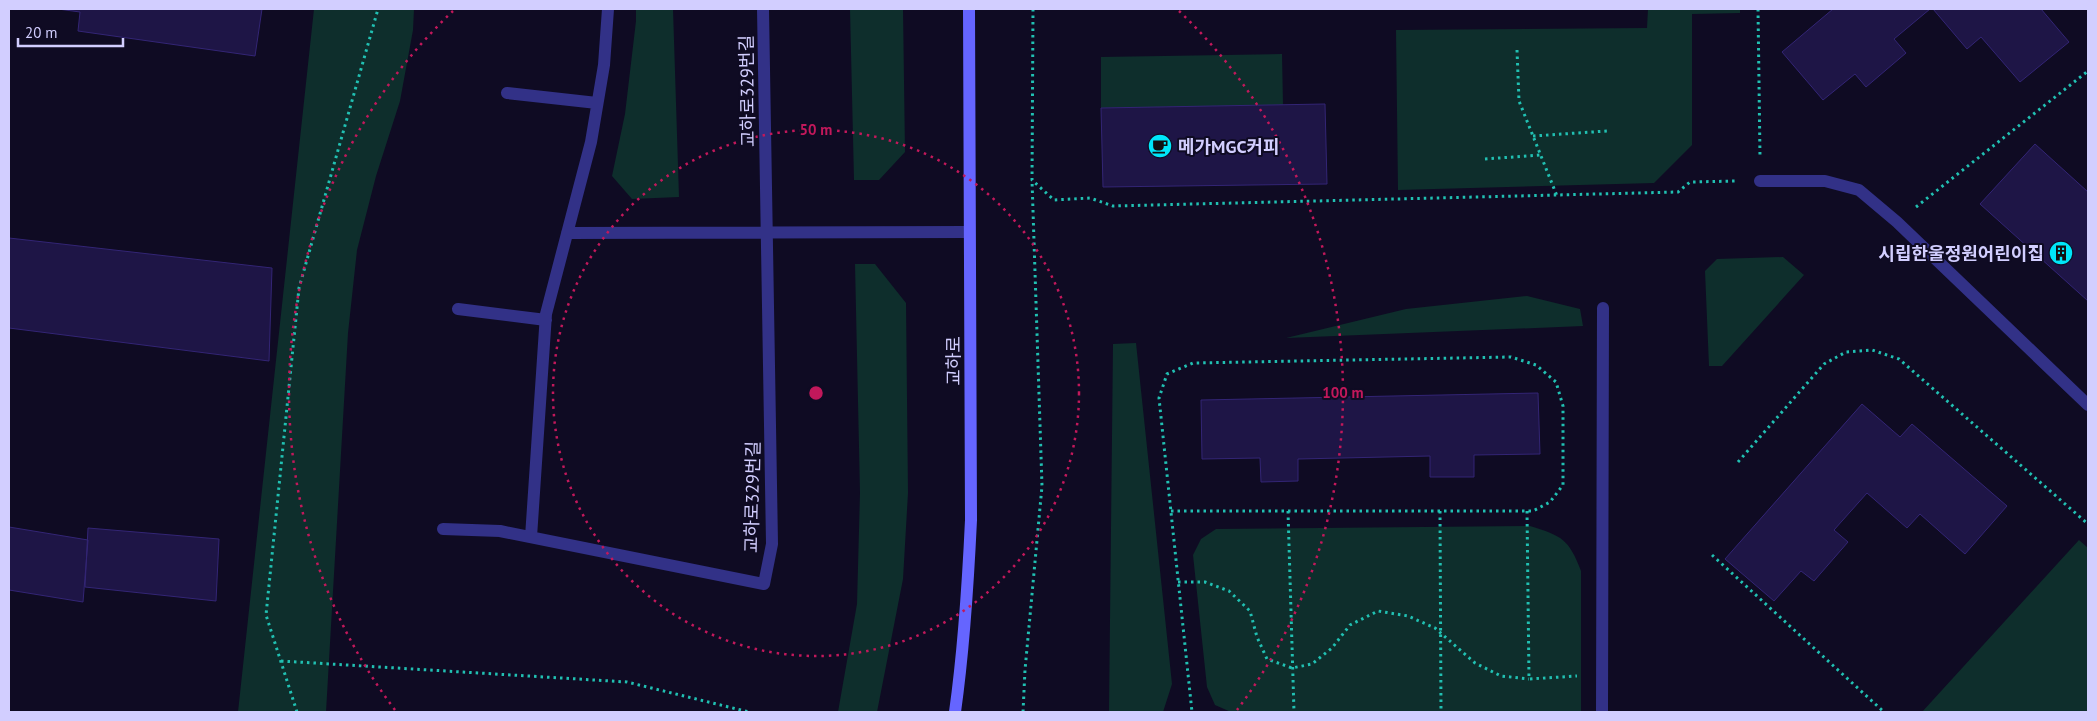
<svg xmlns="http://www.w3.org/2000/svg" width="2097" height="721" font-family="'PT Sans','Noto Sans KR',sans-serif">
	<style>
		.green { fill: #0e2e2c }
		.building { fill: #1e1546; stroke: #332575 }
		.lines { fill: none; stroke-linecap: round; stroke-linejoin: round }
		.path { stroke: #21c0b2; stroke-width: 3; stroke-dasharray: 2.5 4; stroke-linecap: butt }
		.street { stroke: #323187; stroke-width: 12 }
		.secondary { stroke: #6565ff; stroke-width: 12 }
		.ring { fill: none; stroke: #c2185b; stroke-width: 2.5; stroke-dasharray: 2.5 5 }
		.labels { text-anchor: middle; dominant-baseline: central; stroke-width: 4; stroke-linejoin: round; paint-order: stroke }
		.street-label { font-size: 18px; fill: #d2ceff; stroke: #0f0b23 }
		.poi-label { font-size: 18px; font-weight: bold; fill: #d2ceff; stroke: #0f0b23; text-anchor: start }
		.centre { fill: #c2185b; stroke: #0f0b23; stroke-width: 2.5 }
		.ring-label { font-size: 15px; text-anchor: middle; font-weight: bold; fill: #c2185b; stroke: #0f0b23; stroke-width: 4; stroke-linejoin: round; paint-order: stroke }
	</style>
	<rect width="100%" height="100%" fill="#0f0b23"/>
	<!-- green -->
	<path class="green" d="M 314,9 L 414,9 L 413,30 L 400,101 L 376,176 L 357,250 L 348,333 L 326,712 L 238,712 Z
		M 636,9 L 673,9 L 679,197 L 632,199 L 612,176 L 625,114 L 636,21 Z
		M 850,9 L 903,9 L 905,152 L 879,180 L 854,180 Z
		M 1648,9 L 1740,9 L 1740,13 L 1692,14 L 1692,145 L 1654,183 L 1398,190 L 1396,30 L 1647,28 Z
		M 1282,54 L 1283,105 L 1101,108 L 1101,57 Z
		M 1783,257 L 1804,275 L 1722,366 L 1709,366 L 1705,271 L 1717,259 Z
		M 855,264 L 875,264 L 906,303 L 908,493 L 903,579 L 877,712 L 838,712 L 857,604 L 860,493 Z
		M 1527,296 L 1580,309 L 1583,326 L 1286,338 L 1406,309 Z
		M 1136,343 L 1172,684 L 1163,712 L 1109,712 L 1113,344 Z
		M 1530,526 C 1562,536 1569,539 1581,571 L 1581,712 L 1231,712 L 1215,705 L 1207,687 L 1193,555 L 1201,539 L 1216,529 Z
		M 2079,540 L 2088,548 L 2088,712 L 1922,712 Z"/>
	<!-- building -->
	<path class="building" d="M 58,9 L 262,9 L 255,56 L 78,31 L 80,12 Z
		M 1833,9 L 1930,9 L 1894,39 L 1906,53 L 1866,87 L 1855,74 L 1823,100 L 1782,52 Z
		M 1933,9 L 2041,9 L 2069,42 L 2020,82 L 1981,37 L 1967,49 Z
		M 1325,104 L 1327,184 L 1103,187 L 1101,108 Z
		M 2035,144 L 2088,192 L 2088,301 L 1980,204 Z
		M 9,238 L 272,268 L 269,361 L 9,328 Z
		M 1538,393 L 1540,454 L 1474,455 L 1474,477 L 1430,477 L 1430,456 L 1298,459 L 1298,481 L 1261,482 L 1260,458 L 1202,459 L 1201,400 Z
		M 1862,404 L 1900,437 L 1912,424 L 2007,506 L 1965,554 L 1920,514 L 1907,528 L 1867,493 L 1834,530 L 1848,542 L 1814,581 L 1801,571 L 1774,601 L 1725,559 Z
		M 9,527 L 88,540 L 83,602 L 9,590 Z
		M 88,528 L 219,539 L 216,601 L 85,587 Z"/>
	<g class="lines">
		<!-- path -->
		<path class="path" d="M 1033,9 L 1032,180 L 1054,200 L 1090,198 L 1113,206 L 1678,192 L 1690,182 L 1737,181
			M 1758,9 L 1760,157
			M 1517,50 L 1519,101 L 1557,196
			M 1533,136 L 1607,131
			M 1485,159 L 1541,155
			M 1916,207 L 2088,71
			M 1738,462 L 1824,364 L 1846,352 L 1872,350 L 1899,359 L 2088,524
			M 1171,511 L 1533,511 L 1550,502 L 1563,485 L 1563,406 L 1556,382 L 1536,365 L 1511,357 L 1193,363 L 1167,374 L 1159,398 L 1192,712
			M 1288,511 L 1294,712
			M 1440,511 L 1441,712
			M 1527,511 L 1529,679 L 1577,676
			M 1712,555 L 1884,712
			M 1178,582 L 1205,582 L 1229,591 L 1250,611 L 1257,637 L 1267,659 L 1292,668 L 1312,664 L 1332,648 L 1350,625 L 1378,611 L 1408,616 L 1435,628 L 1475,663 L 1501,676 L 1529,679
			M 281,661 L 627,682 L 749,712
			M 297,712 L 266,615 L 299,288 L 378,9
			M 1023,712 L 1025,670 L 1042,486 L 1032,180"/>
		<!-- street -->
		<path class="street" d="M 507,93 L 597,103
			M 1760,181 L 1825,181 L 1859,190 L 1897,222 L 2088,405
			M 567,233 L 969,232
			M 458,309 L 546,320
			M 443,529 L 500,531 L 764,584 L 772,544 L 763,9
			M 531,537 L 546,314 L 591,142 L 604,65 L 608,9
			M 1602,712 L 1603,308"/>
		<!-- secondary -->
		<path class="secondary" d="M 955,712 C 964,648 968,584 971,520 L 969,9"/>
	</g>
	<!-- distance rings -->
	<g class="ring">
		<circle cx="816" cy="393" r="263"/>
		<path d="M395 710A527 527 0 0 1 453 11M1179 11A527 527 0 0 1 1237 710"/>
	</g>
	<!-- icons -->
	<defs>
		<g id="cafe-disc" transform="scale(1.25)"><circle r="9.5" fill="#00e6f9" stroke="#0f0b23"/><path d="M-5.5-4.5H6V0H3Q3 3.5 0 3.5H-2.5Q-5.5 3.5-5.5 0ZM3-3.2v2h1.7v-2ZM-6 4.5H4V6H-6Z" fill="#111"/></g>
		<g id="building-disc" transform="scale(1.25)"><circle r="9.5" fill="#00e6f9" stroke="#0f0b23"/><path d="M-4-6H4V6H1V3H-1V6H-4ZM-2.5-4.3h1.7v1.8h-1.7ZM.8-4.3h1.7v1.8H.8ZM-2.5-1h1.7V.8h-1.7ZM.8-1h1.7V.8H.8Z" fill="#111"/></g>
	</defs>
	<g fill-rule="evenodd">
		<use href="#cafe-disc" x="1160" y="146"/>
		<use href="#building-disc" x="2061" y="253"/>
	</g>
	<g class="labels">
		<!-- street labels -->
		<g class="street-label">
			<text transform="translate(747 91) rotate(-91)">교하로329번길</text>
			<text transform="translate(953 361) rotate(-90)">교하로</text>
			<text transform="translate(752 497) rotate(-89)">교하로329번길</text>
		</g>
		<!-- poi labels -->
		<g class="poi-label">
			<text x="1178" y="146">메가MGC커피</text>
			<text x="2044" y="253" text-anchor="end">시립한울정원어린이집</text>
		</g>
	</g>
	<circle cx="816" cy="393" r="8" class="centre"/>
	<g class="ring-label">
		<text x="816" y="135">50 m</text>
		<text x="1343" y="398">100 m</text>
	</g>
	<!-- border -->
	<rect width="2097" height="721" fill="none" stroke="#d2ceff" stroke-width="20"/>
	<!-- scale -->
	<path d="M18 38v8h105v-8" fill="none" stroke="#d2ceff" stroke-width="2.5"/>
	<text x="25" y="38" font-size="15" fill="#d2ceff" stroke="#0f0b23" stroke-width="4" paint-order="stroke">20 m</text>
</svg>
